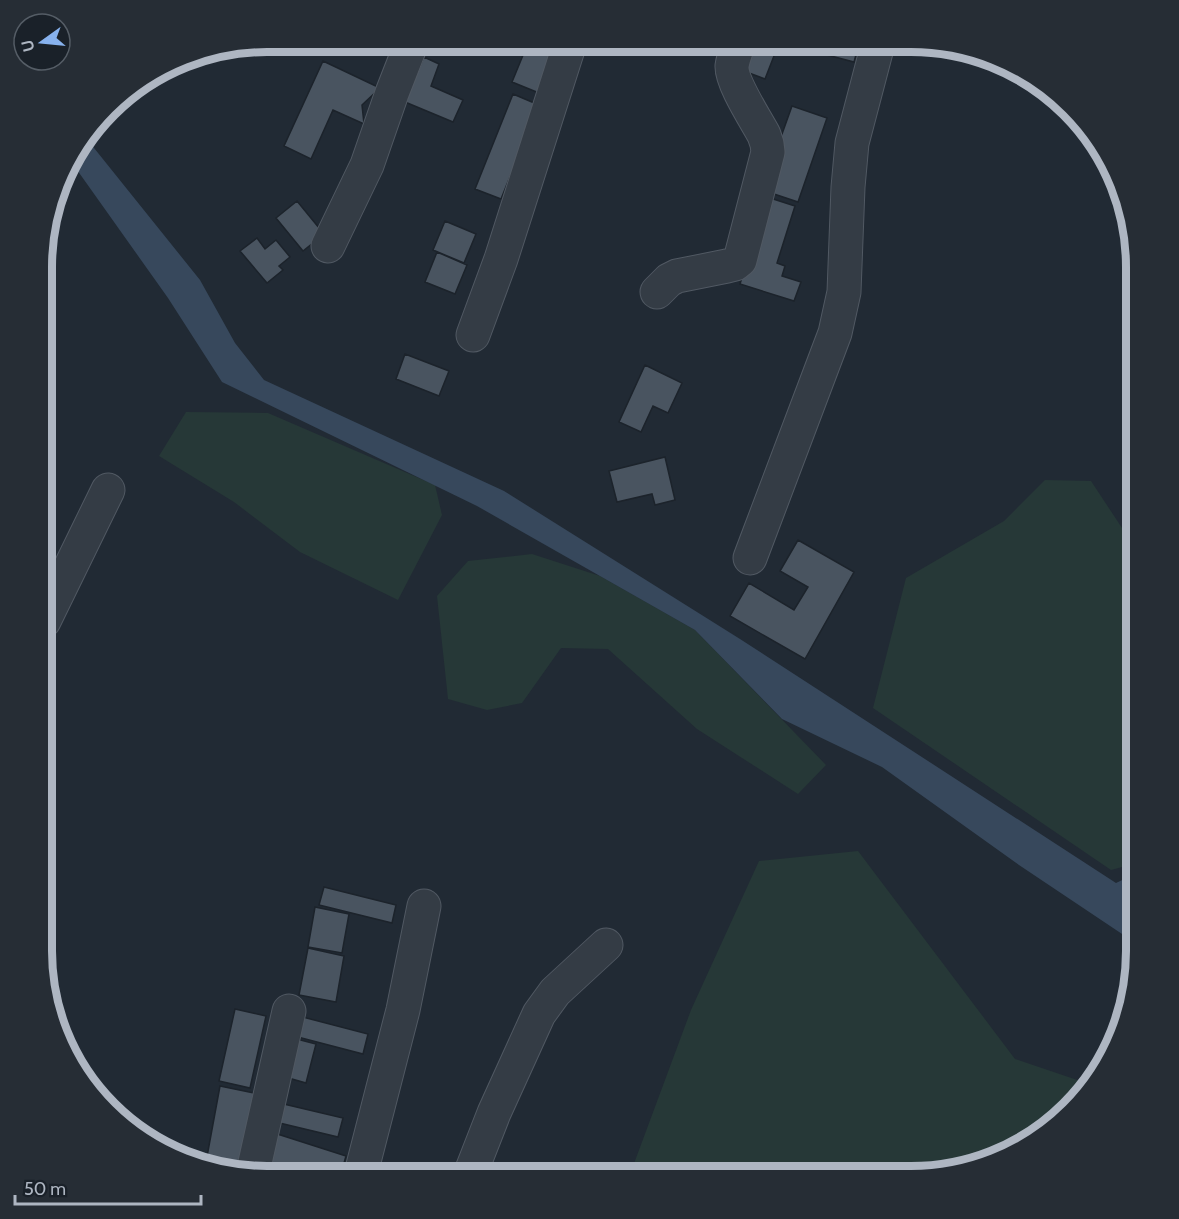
<svg xmlns="http://www.w3.org/2000/svg" width="1179" height="1219" font-family="Cabin,sans-serif">
	<style>
		.green { fill: #263837 }
		.water { fill: #37485c }
		.building { fill: #495460; stroke: #1c232b; stroke-width: 1.5 }
		.lines { fill: none; stroke-linecap: round; stroke-linejoin: round }
		.minor-casing { stroke: #515963; stroke-width: 35 }
		.minor { stroke: #343c45; stroke-width: 33 }
		.rim { fill: none; stroke: #aeb6c2; stroke-width: 8 }
	</style>
	<rect width="100%" height="100%" fill="#212a34"/>
	<!-- green -->
	<path class="green" d="M 186,412 L 268,413 L 435,485 L 442,515 L 398,600 L 300,552 L 234,502 L 159,456 Z
		M 1045,480 L 1091,481 L 1124,531 L 1130,582 L 1137,585 L 1137,863 L 1111,870 L 873,708 L 906,578 L 1004,521 Z
		M 532,554 L 600,576 L 695,630 L 826,765 L 798,794 L 697,729 L 608,649 L 561,648 L 522,703 L 487,710 L 448,699 L 437,596 L 468,561 Z
		M 858,851 L 1015,1059 L 1089,1084 L 1037,1139 L 984,1165 L 926,1177 L 629,1177 L 691,1010 L 759,861 Z"/>
	<!-- water -->
	<path class="water" d="M 86,138 L 200,280 L 235,343 L 264,380 L 504,491 L 740,639 L 1116,883 L 1137,873 L 1137,944 L 1019,865 L 882,767 L 782,719 L 695,630 L 477,506 L 222,382 L 168,298 L 70,160 L 72,155 Z"/>
	<!-- building -->
	<path class="building" d="M 528,43 L 560,43 L 539,93 L 512,82 Z
		M 742,43 L 755,43 L 759,45 L 759,43 L 779,43 L 765,79 L 733,67 Z
		M 809,44 L 859,44 L 854,62 L 808,50 Z
		M 424,57 L 439,64 L 431,86 L 463,100 L 453,122 L 405,102 Z
		M 323,61 L 380,88 L 362,105 L 364,124 L 333,110 L 311,159 L 284,146 Z
		M 513,94 L 539,105 L 501,199 L 475,189 Z
		M 792,106 L 827,118 L 798,202 L 762,190 Z
		M 767,197 L 795,206 L 777,263 L 785,266 L 782,276 L 801,282 L 794,301 L 740,284 Z
		M 297,201 L 324,234 L 303,251 L 276,218 Z
		M 445,221 L 476,234 L 464,263 L 433,250 Z
		M 257,238 L 265,249 L 276,240 L 290,257 L 279,266 L 283,270 L 267,283 L 240,251 Z
		M 437,252 L 467,265 L 455,294 L 425,282 Z
		M 405,354 L 449,371 L 439,396 L 396,379 Z
		M 645,365 L 682,383 L 668,413 L 653,406 L 641,432 L 619,422 Z
		M 665,457 L 675,500 L 655,505 L 652,494 L 617,502 L 609,471 Z
		M 798,540 L 854,572 L 805,659 L 730,616 L 749,583 L 794,610 L 808,587 L 780,571 Z
		M 324,887 L 396,905 L 392,923 L 319,905 Z
		M 315,907 L 349,914 L 342,953 L 308,947 Z
		M 308,948 L 344,956 L 336,1002 L 299,995 Z
		M 235,1009 L 266,1016 L 250,1088 L 219,1081 Z
		M 295,1015 L 368,1034 L 363,1054 L 290,1035 Z
		M 289,1037 L 316,1044 L 306,1083 L 278,1075 Z
		M 220,1086 L 254,1093 L 240,1171 L 206,1162 Z
		M 271,1101 L 343,1118 L 338,1137 L 267,1120 Z
		M 268,1131 L 346,1156 L 340,1177 L 277,1177 L 256,1170 Z"/>
	<g class="lines">
		<!-- minor casing -->
		<g class="minor-casing">
			<path id="minor" d="M 328,246 L 367,165 L 392,93 L 412,42
				M 657,292 L 669,280 L 677,276 L 727,266 L 735,264 L 740,260 L 768,152 L 767,144 L 764,135 C 756,120 731,82 732,66 C 733,58 736,51 739,43
				M 473,335 L 501,259 L 570,43
				M 750,558 L 835,333 L 844,292 L 848,187 L 852,143 L 878,44
				M 44,621 L 108,490
				M 252,1176 L 289,1011
				M 360,1177 L 403,1010 L 424,906
				M 469,1177 L 494,1113 L 539,1014 L 555,992 L 606,945"/>
		</g>
		<!-- minor -->
		<use href="#minor" class="minor"/>
	</g>
	<!-- crop -->
	<path d="M0 0H1179V1219H0ZM267 52H911A215 215 0 0 1 1126 267V951A215 215 0 0 1 911 1166H267A215 215 0 0 1 52 951V267A215 215 0 0 1 267 52Z" fill="#262d35" fill-rule="evenodd"/>
	<path class="rim" d="M267 52H911A215 215 0 0 1 1126 267V951A215 215 0 0 1 911 1166H267A215 215 0 0 1 52 951V267A215 215 0 0 1 267 52Z"/>
	<!-- north arrow -->
	<g transform="translate(42 42) rotate(255)"><circle r="28" fill="#1a2129" stroke="#555d66" stroke-width="1.5"/>
	<path d="M0-4.5L10 22L0 15L-10 22Z" fill="#87b2ee"/>
	<text y="-9" font-size="16" font-weight="bold" text-anchor="middle" fill="#aeb6c2">U</text>
	</g>
	<!-- scale -->
	<path d="M15 1195v9h186v-9" fill="none" stroke="#aeb6c2" stroke-width="3"/>
	<text x="24" y="1195" font-size="18" fill="#aeb6c2" stroke="#1a2129" stroke-width="4.5" paint-order="stroke">50 m</text>
</svg>
